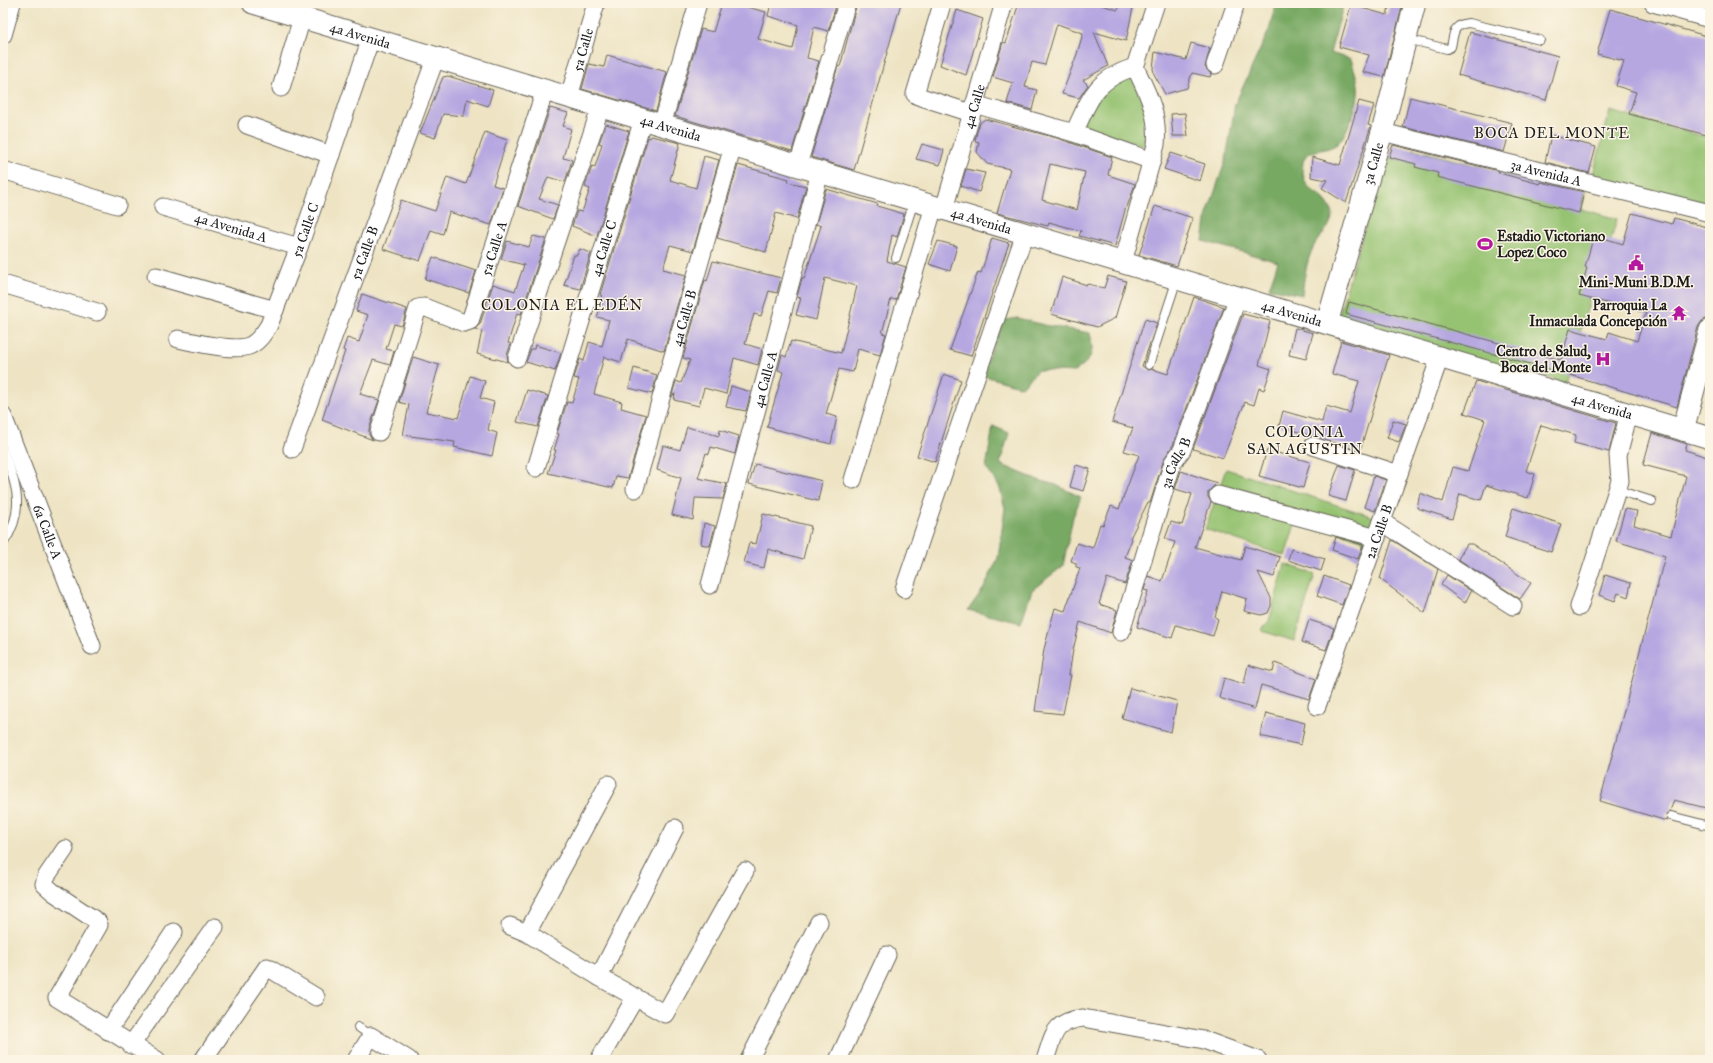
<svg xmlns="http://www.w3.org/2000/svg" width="1713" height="1063" font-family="'IM FELL Great Primer',serif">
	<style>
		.green { fill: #96c372; stroke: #597047 }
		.forest { fill: #78a964; stroke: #4a6240 }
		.building { fill: #b6a7e1; fill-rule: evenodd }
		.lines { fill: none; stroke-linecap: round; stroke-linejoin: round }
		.service-casing { stroke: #666257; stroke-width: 10 }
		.minor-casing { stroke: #666257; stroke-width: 19 }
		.tertiary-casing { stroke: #666257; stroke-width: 23 }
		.service { stroke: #fff; stroke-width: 8 }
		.minor { stroke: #fff; stroke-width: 17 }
		.tertiary { stroke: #fff; stroke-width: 21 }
		.labels { text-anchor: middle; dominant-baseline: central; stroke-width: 3; stroke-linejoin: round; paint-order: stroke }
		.street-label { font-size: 14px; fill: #1c1c1c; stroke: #fcf5e5 }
		.poi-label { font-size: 14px; font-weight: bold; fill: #1c1c1c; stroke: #fcf5e5; text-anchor: end }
		.neighbourhood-label { font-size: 15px; letter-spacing: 1px; fill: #1c1c1c; stroke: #fcf5e5 }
	</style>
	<rect width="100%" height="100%" fill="#fcf5e5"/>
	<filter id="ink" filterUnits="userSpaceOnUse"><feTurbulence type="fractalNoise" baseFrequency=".025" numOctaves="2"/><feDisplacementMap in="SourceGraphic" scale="8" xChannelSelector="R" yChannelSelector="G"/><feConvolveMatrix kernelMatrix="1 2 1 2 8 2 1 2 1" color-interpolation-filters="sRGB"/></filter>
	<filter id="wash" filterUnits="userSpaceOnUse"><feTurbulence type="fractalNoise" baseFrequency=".012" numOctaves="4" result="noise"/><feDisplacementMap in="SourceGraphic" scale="16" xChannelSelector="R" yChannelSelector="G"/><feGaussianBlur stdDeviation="0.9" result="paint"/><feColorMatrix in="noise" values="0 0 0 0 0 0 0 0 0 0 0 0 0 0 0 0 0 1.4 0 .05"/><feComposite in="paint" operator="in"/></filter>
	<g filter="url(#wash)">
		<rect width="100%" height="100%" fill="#eee4c4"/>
		<!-- green -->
		<path class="green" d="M 1136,63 L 1150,109 L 1149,147 L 1080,125 L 1091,96 Z
			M 1610,111 L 1710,138 L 1710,208 L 1592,178 Z
			M 1413,149 L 1585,194 L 1581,209 L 1617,219 L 1602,271 L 1599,270 L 1565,382 L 1337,321 L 1386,157 L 1409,162 Z
			M 1226,469 L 1377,518 L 1370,543 L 1297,518 L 1285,556 L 1205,529 Z
			M 1285,564 L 1315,574 L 1294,641 L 1262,631 L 1264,626 L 1269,621 Z"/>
		<!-- forest -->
		<path class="forest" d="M 1276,3 L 1344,3 L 1330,53 L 1351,59 C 1354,70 1360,83 1358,95 C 1357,106 1347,135 1338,143 C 1324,156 1296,142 1304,178 C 1307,191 1321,193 1328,204 C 1330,207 1332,211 1333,215 C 1328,231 1326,229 1317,241 C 1307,255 1304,278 1302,295 L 1269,288 L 1278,262 L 1203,241 L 1207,214 L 1226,159 L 1235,104 L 1269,30 Z
			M 1018,318 L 1044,325 L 1090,333 C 1095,355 1091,360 1074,372 L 1038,370 L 1022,387 L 981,375 L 1004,320 Z
			M 993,426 L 1009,433 L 1000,464 L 1035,479 L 1056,485 L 1081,497 L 1073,517 L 1063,566 L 1032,590 L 1021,623 L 968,610 L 984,588 L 998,558 L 1001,537 L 1005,508 L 999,486 L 986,468 Z"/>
		<g id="blocks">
			<!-- building -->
			<path class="building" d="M 722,3 L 740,3 L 739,5 L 766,12 L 758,39 L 793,49 L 798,25 L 768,16 L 771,3 L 837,3 L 828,31 L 814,27 L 807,58 L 819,61 L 792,151 L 675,116 L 701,29 L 713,32 Z
				M 857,3 L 901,3 L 854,170 L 811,157 L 838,66 L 840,67 Z
				M 1019,3 L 1095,3 L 1118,10 L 1120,3 L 1134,3 L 1126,41 L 1094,32 L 1108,66 L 1083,80 L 1088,85 L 1079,98 L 1062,94 L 1077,54 L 1083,33 L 1057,24 L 1045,65 L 1032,62 L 1025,87 L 1037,90 L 1032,110 L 1007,103 L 1013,83 L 993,77 L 1003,42 L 1006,43 Z
				M 1390,3 L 1403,3 L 1384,77 L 1363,72 L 1369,55 L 1339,47 L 1351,5 L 1387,15 Z
				M 1610,9 L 1710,37 L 1710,136 L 1629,114 L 1636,92 L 1616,86 L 1624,61 L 1597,54 Z
				M 957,10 L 983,19 L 966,75 L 940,65 Z
				M 1470,32 L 1558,56 L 1546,100 L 1458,75 Z
				M 1191,43 L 1210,48 L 1205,67 L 1211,74 L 1210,77 L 1192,73 L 1187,88 L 1165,94 L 1154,74 L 1153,68 L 1155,52 L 1186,60 Z
				M 607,55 L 667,72 L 656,111 L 582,89 L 589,64 L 604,67 Z
				M 448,76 L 493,90 L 488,106 L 467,99 L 464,116 L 443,114 L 435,138 L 420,133 L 443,77 Z
				M 1410,97 L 1512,123 L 1504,152 L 1403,127 Z
				M 1359,101 L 1374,105 L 1368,125 L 1371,126 L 1346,203 L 1322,188 L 1327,180 L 1311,177 L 1312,157 L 1340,165 Z
				M 550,108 L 568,113 L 563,126 L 571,129 L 563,158 L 572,160 L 565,182 L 548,177 L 539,199 L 558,205 L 553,219 L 518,206 Z
				M 1185,113 L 1188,136 L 1173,136 L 1171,114 Z
				M 985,119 L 1057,138 L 1112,157 L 1108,175 L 1135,184 L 1127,207 L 1126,207 L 1115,246 L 1079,236 L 1081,231 L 1049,222 L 1048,226 L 997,213 L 1010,169 L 987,164 L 977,152 L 979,142 L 975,141 L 977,132 L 980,123 ZM 1050,164 L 1085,172 L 1077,210 L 1042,200 Z
				M 606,124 L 629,131 L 597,236 L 572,226 L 577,211 L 582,212 L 590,189 L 585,187 L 592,166 L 595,167 L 602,144 L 599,143 Z
				M 485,132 L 507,140 L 493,185 L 503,188 L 491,225 L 449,212 L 443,234 L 431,230 L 420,261 L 383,249 L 401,200 L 435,211 L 447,177 L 466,184 Z
				M 1551,135 L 1596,147 L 1589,173 L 1545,162 Z
				M 651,136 L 680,143 L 670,180 L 696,188 L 704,156 L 719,160 L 693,251 L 670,245 L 663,269 L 686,275 L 664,351 L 628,339 L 621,362 L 604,357 L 594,394 L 622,402 L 621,408 L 646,415 L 628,478 L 616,476 L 613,488 L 548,473 L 556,450 L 554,450 L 559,434 L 557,433 L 567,402 L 572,403 L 579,379 L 574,378 L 580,359 L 584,361 L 589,342 L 602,346 L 609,320 L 597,317 L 603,300 L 600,300 L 602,295 L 600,295 L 648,137 L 650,138 Z
				M 922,144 L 944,150 L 940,165 L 916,159 Z
				M 1393,145 L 1499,171 L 1499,173 L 1540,184 L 1541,182 L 1584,192 L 1579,213 L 1437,177 L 1438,173 L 1415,167 L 1416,164 L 1389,157 Z
				M 1171,153 L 1205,164 L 1200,181 L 1164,169 Z
				M 738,165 L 789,179 L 788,182 L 806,186 L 797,219 L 776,213 L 766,252 L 717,238 Z
				M 966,169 L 985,173 L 979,192 L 961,186 Z
				M 826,189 L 878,204 L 877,206 L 904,214 L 897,237 L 892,235 L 887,261 L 906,267 L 896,300 L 891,299 L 882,333 L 886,334 L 880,355 L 858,349 L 853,372 L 839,369 L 826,414 L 837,417 L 831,444 L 767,427 L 783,372 L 778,370 L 782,355 L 786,357 L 791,341 L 841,353 L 857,286 L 825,278 L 816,320 L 796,315 L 801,298 L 797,297 L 802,278 L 804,279 L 821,226 L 816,224 Z
				M 1155,206 L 1193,218 L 1177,266 L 1139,255 Z
				M 1632,213 L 1672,224 L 1674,218 L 1710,228 L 1710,313 L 1708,318 L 1702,321 L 1698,327 L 1677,407 L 1567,374 L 1346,314 L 1349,302 L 1561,360 L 1570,329 L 1607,339 L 1609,332 L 1637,341 L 1646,313 L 1579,296 L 1587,268 L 1585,267 L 1594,235 L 1623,244 Z
				M 533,236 L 546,239 L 521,314 L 517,313 L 508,343 L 511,344 L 507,355 L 508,362 L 477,354 L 482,331 L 475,329 L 480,324 L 493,284 L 515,291 L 524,265 L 501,259 L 507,241 L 529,247 Z
				M 992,238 L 1009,243 L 971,356 L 950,350 L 978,272 L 981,273 Z
				M 938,241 L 957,246 L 950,271 L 929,264 Z
				M 580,249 L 591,253 L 580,289 L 564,285 L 574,255 L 577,255 Z
				M 433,257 L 476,271 L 469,293 L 425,279 Z
				M 713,261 L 781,278 L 777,293 L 769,291 L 761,316 L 754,314 L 745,344 L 762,349 L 758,365 L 734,358 L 726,394 L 704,388 L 699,406 L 674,400 L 675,394 L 674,394 L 671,398 L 676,381 L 681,383 L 690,360 L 683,358 L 705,280 L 707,281 Z
				M 1108,276 L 1126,281 L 1115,318 L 1097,327 L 1051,314 L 1062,277 L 1087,285 L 1088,284 L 1104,288 Z
				M 362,294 L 407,309 L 402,326 L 394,324 L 386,349 L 394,351 L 390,365 L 373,360 L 360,394 L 379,400 L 369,429 L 369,435 L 373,440 L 322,420 L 345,351 L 343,350 L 347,338 L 359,342 L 368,315 L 356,311 Z
				M 1194,297 L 1224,307 L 1173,445 L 1164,459 L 1150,503 L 1148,502 L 1130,538 L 1132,539 L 1125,557 L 1133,560 L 1125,584 L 1107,578 L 1099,604 L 1117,610 L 1111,633 L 1080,622 L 1073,650 L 1069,675 L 1071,675 L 1063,714 L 1035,711 L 1044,649 L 1055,608 L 1065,611 L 1080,568 L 1076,567 L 1076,563 L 1071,561 L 1077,543 L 1093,548 L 1100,524 L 1103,525 L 1111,506 L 1119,509 L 1139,455 L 1124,451 L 1133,428 L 1112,422 L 1145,319 L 1157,323 L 1142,366 L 1148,370 L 1152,369 L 1168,374 Z
				M 1243,314 L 1270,321 L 1259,365 L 1271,369 L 1264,390 L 1259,388 L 1254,405 L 1245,402 L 1223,458 L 1193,449 Z
				M 1295,328 L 1313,333 L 1306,359 L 1289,355 Z
				M 1341,341 L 1389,355 L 1360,451 L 1279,426 L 1283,411 L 1322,422 L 1326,406 L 1350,413 L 1359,381 L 1332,374 Z
				M 535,345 L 561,353 L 555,371 L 526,362 L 531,349 L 534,349 Z
				M 413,357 L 439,365 L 426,412 L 458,418 L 470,376 L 485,381 L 480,398 L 494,402 L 488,430 L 497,433 L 492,456 L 454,447 L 455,442 L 403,435 L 409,405 L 399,402 Z
				M 634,368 L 657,375 L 652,394 L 629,388 Z
				M 944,374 L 961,380 L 935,462 L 917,456 Z
				M 1476,381 L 1616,423 L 1609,452 L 1574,443 L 1576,435 L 1541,425 L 1526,471 L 1535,474 L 1528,498 L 1486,485 L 1481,500 L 1460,494 L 1452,519 L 1417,508 L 1420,493 L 1443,502 L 1453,467 L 1468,471 L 1485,420 L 1464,413 Z
				M 731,386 L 751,392 L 746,411 L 726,407 Z
				M 527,390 L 548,396 L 538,427 L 517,422 Z
				M 1393,420 L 1406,424 L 1399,442 L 1387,438 Z
				M 687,427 L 719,436 L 720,430 L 739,436 L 735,454 L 711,447 L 709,454 L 706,453 L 698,478 L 727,484 L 723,499 L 695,498 L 693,520 L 672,515 L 681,478 L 657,470 L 663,445 L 680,450 Z
				M 1652,433 L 1687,444 L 1685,450 L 1710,458 L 1710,809 L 1674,800 L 1670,811 L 1666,814 L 1667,821 L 1600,801 L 1665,556 L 1616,541 L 1625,509 L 1637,511 L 1634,525 L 1671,536 L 1686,476 L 1643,465 Z
				M 1267,450 L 1310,462 L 1303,488 L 1259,476 Z
				M 755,464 L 822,481 L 818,501 L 749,484 Z
				M 1076,465 L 1090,469 L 1083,491 L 1070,487 Z
				M 1339,465 L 1355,470 L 1346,501 L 1328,496 Z
				M 1181,471 L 1217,483 L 1208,492 L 1208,497 L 1211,502 L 1195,547 L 1241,560 L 1245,546 L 1280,557 L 1274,577 L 1258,572 L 1271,598 L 1271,606 L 1268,613 L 1261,615 L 1244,611 L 1247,599 L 1222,591 L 1215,617 L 1218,619 L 1213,636 L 1176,625 L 1172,638 L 1137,627 L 1148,591 L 1144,590 L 1148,576 L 1162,581 L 1175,542 L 1165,539 L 1171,522 L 1182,525 L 1192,494 L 1175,489 Z
				M 1374,476 L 1386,480 L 1375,511 L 1364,507 Z
				M 1513,508 L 1561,524 L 1551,552 L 1505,537 Z
				M 763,514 L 811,526 L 803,559 L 768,549 L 764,568 L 744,563 L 749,543 L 756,544 Z
				M 704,523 L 715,526 L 710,546 L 701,544 Z
				M 1336,537 L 1363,545 L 1358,559 L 1332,550 Z
				M 1392,540 L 1438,569 L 1425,613 L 1380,579 Z
				M 1467,544 L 1472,544 L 1531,583 L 1520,599 L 1458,559 Z
				M 1291,549 L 1325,559 L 1321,571 L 1288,560 Z
				M 1447,575 L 1471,591 L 1465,603 L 1441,585 Z
				M 1605,575 L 1631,583 L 1628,597 L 1618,593 L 1615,601 L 1599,595 Z
				M 1324,576 L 1349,585 L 1342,605 L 1317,596 Z
				M 1309,620 L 1334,628 L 1326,650 L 1302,642 Z
				M 1275,663 L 1316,679 L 1309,699 L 1261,685 L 1255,709 L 1219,698 L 1224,678 L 1244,684 L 1248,665 L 1273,672 Z
				M 1130,688 L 1177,701 L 1171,732 L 1122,718 Z
				M 1266,713 L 1305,723 L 1301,745 L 1260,736 Z"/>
		</g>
	</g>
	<g filter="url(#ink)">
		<use href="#blocks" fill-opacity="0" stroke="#666257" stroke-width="1"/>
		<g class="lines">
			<!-- service casing -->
			<g class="service-casing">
				<path id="service" d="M 1407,39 L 1447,49 L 1451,47 C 1454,33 1453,24 1469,23 L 1540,40
					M 896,258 L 914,201
					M 1149,365 L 1177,279
					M 3,450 C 17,485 26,511 3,544
					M 1617,490 L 1652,501
					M 1671,816 L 1710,826
					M 358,1027 L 371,1036"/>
			</g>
			<!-- minor casing -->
			<g class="minor-casing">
				<g id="minor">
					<path d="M 1653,3 L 1710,19"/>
					<path d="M 942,4 L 915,94 L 918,96 L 971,113"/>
					<path d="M 3,35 L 12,3"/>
					<path d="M 1215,65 L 1236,3"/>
					<path d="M 281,88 L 302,18"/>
					<path id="s1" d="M 569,97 L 596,3"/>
					<path d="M 974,104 L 1074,133 L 1152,161"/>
					<path d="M 247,125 L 331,155"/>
					<path d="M 662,125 L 698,3"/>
					<path id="s2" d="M 1382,132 L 1710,213"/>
					<path d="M 1074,133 C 1090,98 1095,79 1135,67"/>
					<path d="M 798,165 L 847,3"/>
					<path d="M 3,170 L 117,205"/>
					<path id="s3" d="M 163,207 L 299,247"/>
					<path id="s4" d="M 944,209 L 1004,3"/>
					<path d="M 1123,262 L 1156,145 C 1159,114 1148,94 1135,67 L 1156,3"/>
					<path d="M 156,276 L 275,310"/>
					<path d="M 3,284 L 97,312"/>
					<path id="s5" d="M 178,339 C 194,342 237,353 251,345 C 259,341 264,333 269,325 L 299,247 L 371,38"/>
					<path d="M 517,358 L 601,106"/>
					<path id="s6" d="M 3,416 L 92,646"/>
					<path id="s7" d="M 379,432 L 418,308 L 424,307 L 464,323 L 470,321 L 545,90"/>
					<path d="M 1313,446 L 1399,474"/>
					<path id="s8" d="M 292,449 L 436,57"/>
					<path id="s9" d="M 536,468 L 643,119"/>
					<path d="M 853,480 L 934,206"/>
					<path id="s10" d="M 635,489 L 733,146"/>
					<path d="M 1218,495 L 1377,538"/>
					<path d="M 1382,522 L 1513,606"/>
					<path id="s11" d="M 710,585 L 820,172"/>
					<path d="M 904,589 L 1025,233"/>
					<path d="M 1579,607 L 1620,481 L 1618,455 L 1629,413"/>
					<path id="s12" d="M 1121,632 L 1173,462 L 1182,450 L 1238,297"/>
					<path id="s13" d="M 1317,706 L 1440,357"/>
					<path d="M 65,849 L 46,877 L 44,884 L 53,892 L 98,922 L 99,925 L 57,998 L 157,1060"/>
					<path d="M 510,926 L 527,933 L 599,977 L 665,1014 L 745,871"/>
					<path d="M 527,933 L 608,784"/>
					<path d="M 599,977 L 675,828"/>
					<path d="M 108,1031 L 174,932"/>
					<path d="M 131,1045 L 215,927"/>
					<path d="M 203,1060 L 267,967 L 316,997"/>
					<path d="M 356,1060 L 371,1036 L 409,1060"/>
					<path d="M 599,1060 L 635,998"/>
					<path d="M 749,1060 L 819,922"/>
					<path d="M 838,1060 L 887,955"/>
					<path d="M 1045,1060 C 1054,1035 1052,1022 1083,1018 L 1204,1040 L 1258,1060"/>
				</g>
			</g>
			<!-- tertiary casing -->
			<g class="tertiary-casing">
				<g id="tertiary">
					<path id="s14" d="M 253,3 L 1710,438"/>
					<path id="s15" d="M 1327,323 L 1382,132 L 1415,3"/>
					<path d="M 1683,430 L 1710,330"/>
				</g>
			</g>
			<!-- service -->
			<use href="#service" class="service"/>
			<!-- minor -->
			<use href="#minor" class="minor"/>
			<!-- tertiary -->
			<use href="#tertiary" class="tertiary"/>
		</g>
	</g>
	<!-- icons -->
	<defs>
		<g id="stadium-bare" transform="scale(1.2)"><path d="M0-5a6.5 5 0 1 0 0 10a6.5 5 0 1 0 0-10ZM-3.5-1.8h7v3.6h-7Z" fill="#b5179e" stroke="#fcf5e5" stroke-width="2.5" paint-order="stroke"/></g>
		<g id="civic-bare" transform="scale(1.2)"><path d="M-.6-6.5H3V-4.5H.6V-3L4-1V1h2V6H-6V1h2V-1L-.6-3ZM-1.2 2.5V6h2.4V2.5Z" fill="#b5179e" stroke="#fcf5e5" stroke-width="2.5" paint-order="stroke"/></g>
		<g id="temple-bare" transform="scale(1.2)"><path d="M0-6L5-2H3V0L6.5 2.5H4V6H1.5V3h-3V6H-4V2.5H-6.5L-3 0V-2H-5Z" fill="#b5179e" stroke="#fcf5e5" stroke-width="2.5" paint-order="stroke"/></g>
		<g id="hospital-bare" transform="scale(1.2)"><path d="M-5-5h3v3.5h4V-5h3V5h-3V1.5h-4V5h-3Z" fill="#b5179e" stroke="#fcf5e5" stroke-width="2.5" paint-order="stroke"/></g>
	</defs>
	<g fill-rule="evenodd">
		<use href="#stadium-bare" x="1485" y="244"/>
		<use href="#civic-bare" x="1636" y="263"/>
		<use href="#temple-bare" x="1679" y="313"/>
		<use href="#hospital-bare" x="1603" y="359"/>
	</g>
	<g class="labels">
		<!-- street labels -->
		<g class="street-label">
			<text stroke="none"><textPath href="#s14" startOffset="112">4a Avenida</textPath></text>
			<text stroke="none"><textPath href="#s1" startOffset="49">5a Calle</textPath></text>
			<text stroke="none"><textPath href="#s4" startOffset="107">4a Calle</textPath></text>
			<text stroke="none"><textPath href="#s14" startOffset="436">4a Avenida</textPath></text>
			<text stroke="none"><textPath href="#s15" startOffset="166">3a Calle</textPath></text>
			<text stroke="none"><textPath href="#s2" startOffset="169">3a Avenida A</textPath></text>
			<text stroke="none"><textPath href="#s14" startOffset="760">4a Avenida</textPath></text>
			<text stroke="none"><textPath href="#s3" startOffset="71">4a Avenida A</textPath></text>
			<text stroke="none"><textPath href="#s5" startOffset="203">5a Calle C</textPath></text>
			<text stroke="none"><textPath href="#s7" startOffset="262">5a Calle A</textPath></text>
			<text stroke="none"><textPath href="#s9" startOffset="230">4a Calle C</textPath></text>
			<text stroke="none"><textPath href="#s8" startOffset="209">5a Calle B</textPath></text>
			<text stroke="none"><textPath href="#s14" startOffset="1084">4a Avenida</textPath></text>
			<text stroke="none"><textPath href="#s10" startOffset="178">4a Calle B</textPath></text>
			<text stroke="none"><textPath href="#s11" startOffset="213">4a Calle A</textPath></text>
			<text stroke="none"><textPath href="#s14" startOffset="1408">4a Avenida</textPath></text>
			<text stroke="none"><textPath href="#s12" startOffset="178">3a Calle B</textPath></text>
			<text stroke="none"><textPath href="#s6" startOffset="124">6a Calle A</textPath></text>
			<text stroke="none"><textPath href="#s13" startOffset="185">2a Calle B</textPath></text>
		</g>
		<!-- poi labels -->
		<g class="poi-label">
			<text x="1497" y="236" text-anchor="start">Estadio Victoriano<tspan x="1497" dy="16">Lopez Coco</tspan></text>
			<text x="1636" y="282" text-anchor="middle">Mini-Muni B.D.M.</text>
			<text x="1667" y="305">Parroquia La<tspan x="1667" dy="16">Inmaculada Concepción</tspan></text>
			<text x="1591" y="351">Centro de Salud,<tspan x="1591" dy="16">Boca del Monte</tspan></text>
		</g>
		<!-- neighbourhood labels -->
		<g class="neighbourhood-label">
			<text x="1552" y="133">BOCA DEL MONTE</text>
			<text x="562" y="305">COLONIA EL EDÉN</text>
			<text x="1305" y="432">COLONIA<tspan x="1305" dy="17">SAN AGUSTIN</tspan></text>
		</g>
	</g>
	<!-- margin -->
	<rect width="1713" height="1063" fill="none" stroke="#fcf5e5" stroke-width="16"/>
</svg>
